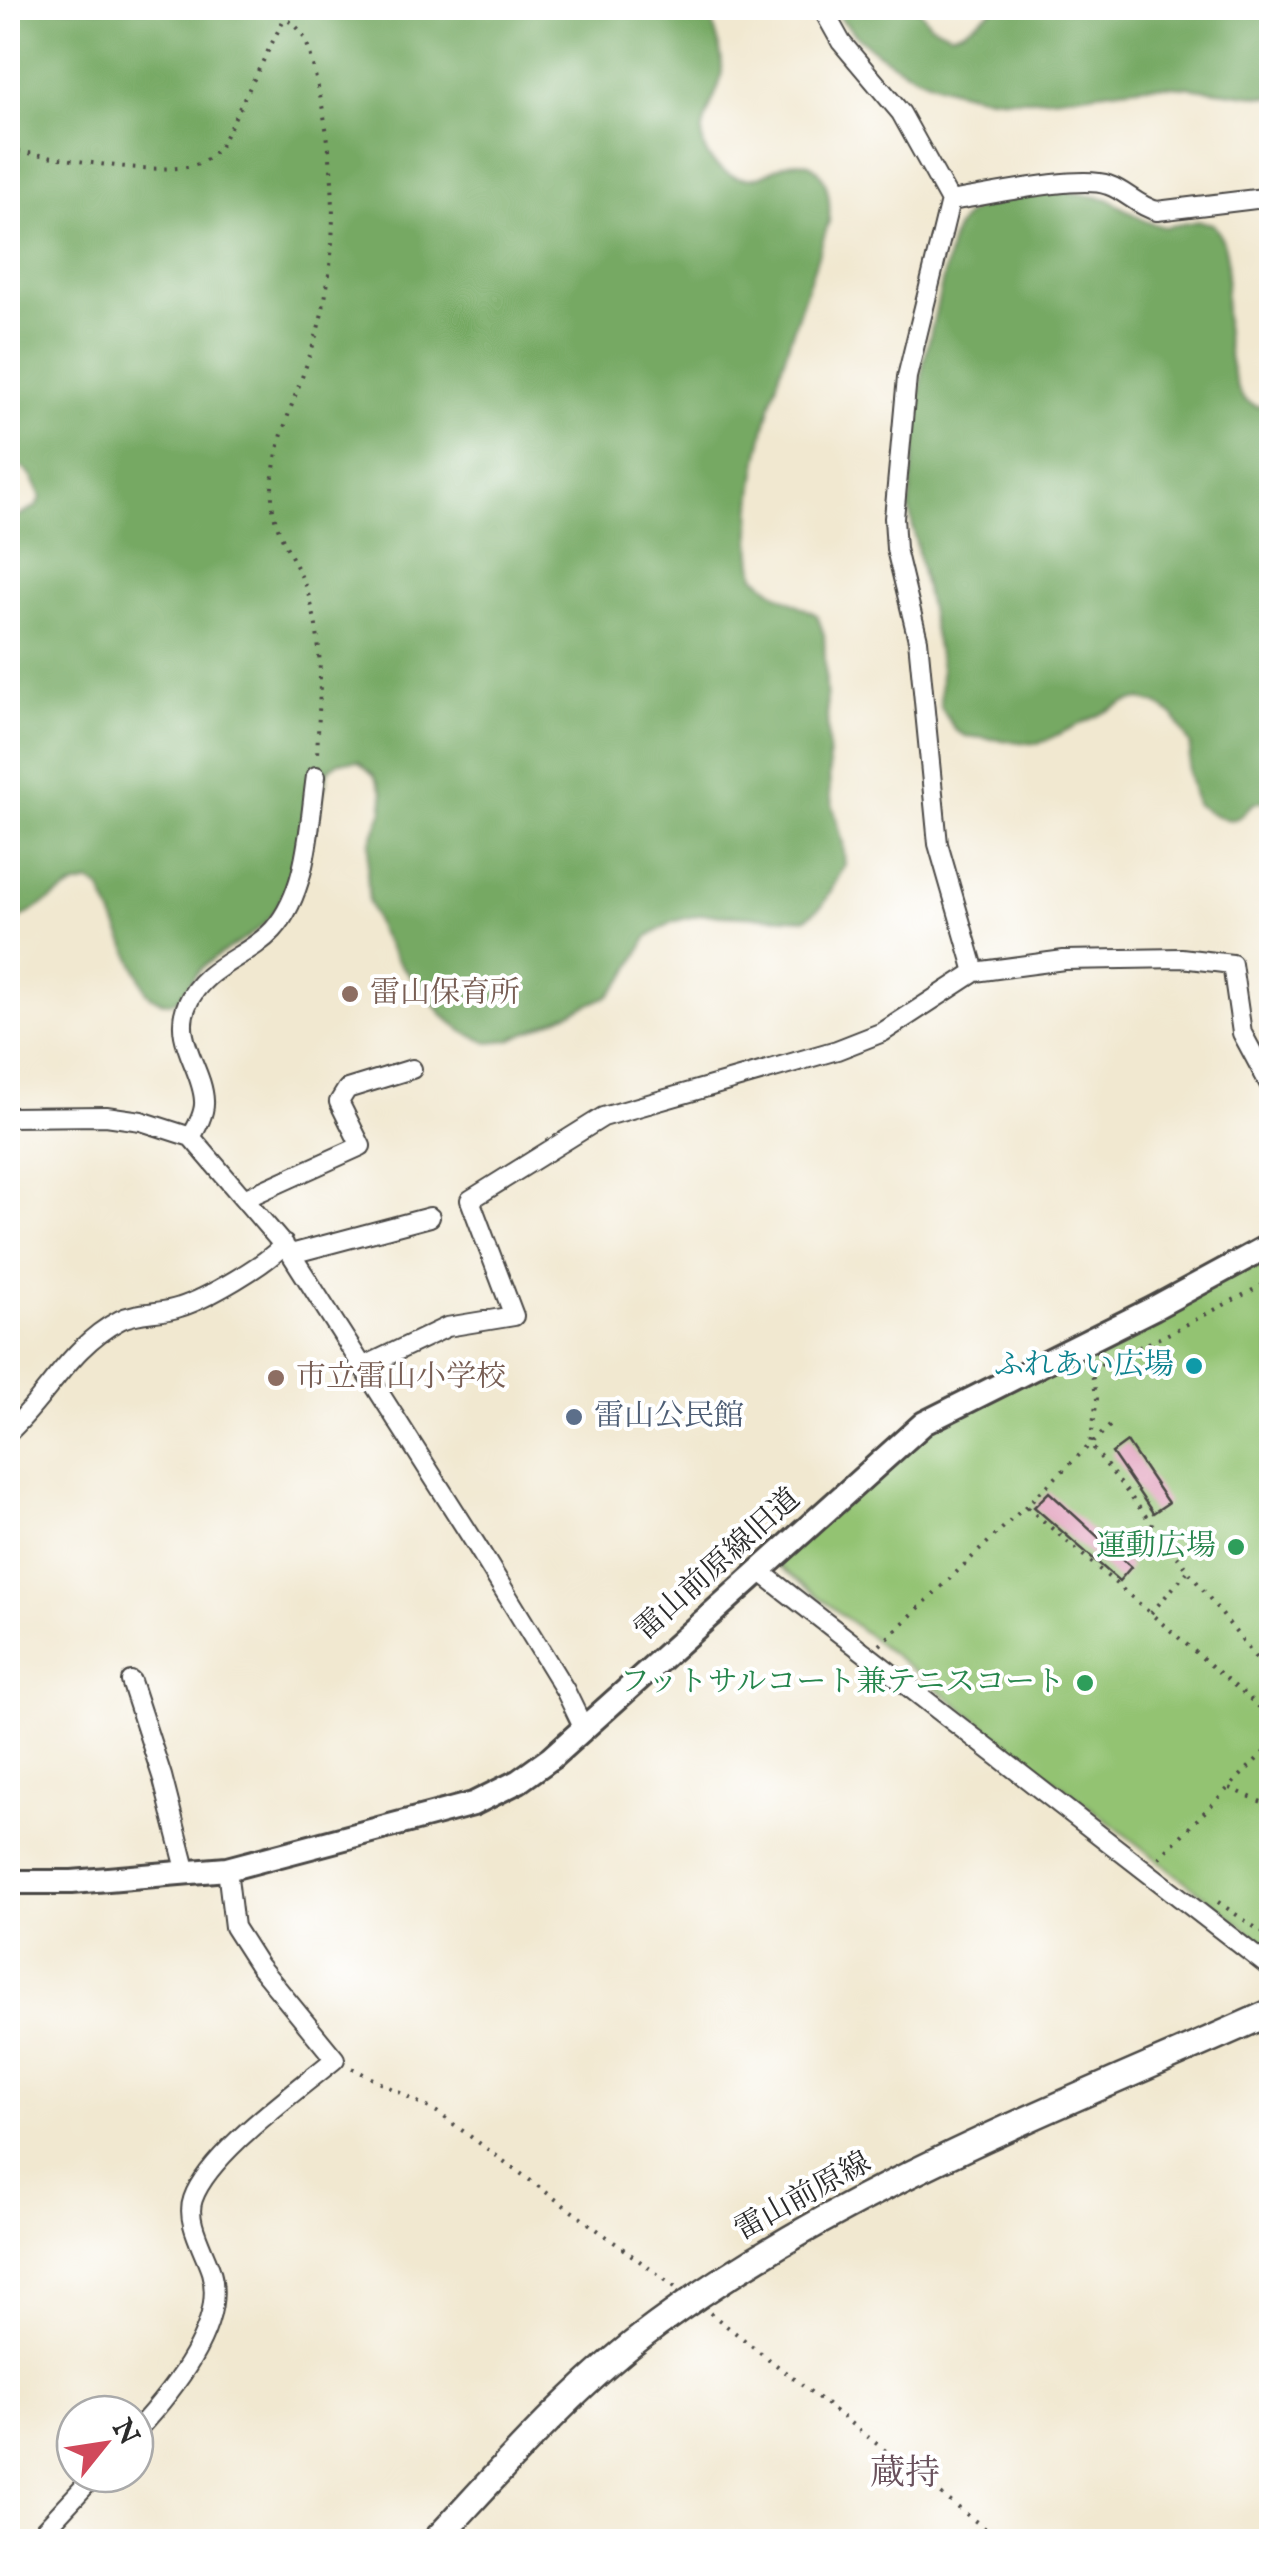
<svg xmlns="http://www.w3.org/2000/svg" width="1279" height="2549" font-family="'IM FELL English','Noto Serif JP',serif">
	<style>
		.green { fill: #93c372; stroke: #5f774e; stroke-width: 2.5 }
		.forest { fill: #76a964; stroke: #506a48; stroke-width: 2.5 }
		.building { fill: #e09bb9 }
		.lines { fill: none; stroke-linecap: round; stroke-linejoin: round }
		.minor-casing { stroke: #494744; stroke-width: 22 }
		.tertiary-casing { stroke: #494744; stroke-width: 28 }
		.secondary-casing { stroke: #494744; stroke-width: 30 }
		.path { stroke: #494744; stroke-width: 4; stroke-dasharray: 2.5 8; stroke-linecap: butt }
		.minor { stroke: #fff; stroke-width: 18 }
		.tertiary { stroke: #fff; stroke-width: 22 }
		.secondary { stroke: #fff; stroke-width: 25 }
		.education-dot { fill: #8d6e63; stroke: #fff; stroke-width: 4 }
		.culture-dot { fill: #0f9aa8; stroke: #fff; stroke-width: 4 }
		.service-dot { fill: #5c6f8a; stroke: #fff; stroke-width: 4 }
		.leisure-dot { fill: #2e9e5b; stroke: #fff; stroke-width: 4 }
		.labels { text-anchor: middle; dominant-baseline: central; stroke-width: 8; stroke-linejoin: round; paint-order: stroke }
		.education-label { font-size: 30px; fill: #785e54; stroke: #fff; text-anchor: start }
		.culture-label { font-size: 30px; fill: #0d838f; stroke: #fff; text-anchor: end }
		.service-label { font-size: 30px; fill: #4e5e75; stroke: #fff; text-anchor: start }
		.leisure-label { font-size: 30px; fill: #27864d; stroke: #fff; text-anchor: end }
		.street-label { font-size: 30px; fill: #2b2b2b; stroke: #fff }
		.quarter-label { font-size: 35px; fill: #6a525d; stroke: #fff }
	</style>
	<rect width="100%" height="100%" fill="#fff"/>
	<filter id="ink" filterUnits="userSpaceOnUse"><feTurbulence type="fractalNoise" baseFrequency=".01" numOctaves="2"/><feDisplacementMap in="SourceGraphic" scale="20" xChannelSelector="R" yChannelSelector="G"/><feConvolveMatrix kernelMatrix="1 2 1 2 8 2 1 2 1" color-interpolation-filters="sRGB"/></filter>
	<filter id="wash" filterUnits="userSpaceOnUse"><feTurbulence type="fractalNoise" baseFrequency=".0048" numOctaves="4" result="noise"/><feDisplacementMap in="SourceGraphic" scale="40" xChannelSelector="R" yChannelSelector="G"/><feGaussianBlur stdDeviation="2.25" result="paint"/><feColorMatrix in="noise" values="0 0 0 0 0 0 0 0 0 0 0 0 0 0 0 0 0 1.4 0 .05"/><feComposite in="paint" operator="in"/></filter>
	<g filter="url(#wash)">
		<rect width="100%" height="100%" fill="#f1e8d0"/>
		<!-- green -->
		<path class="green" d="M 1271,1250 L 1271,1948 L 775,1563 L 929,1427 Z"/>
		<!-- forest -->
		<path class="forest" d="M 8,8 L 708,8 C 713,26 722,48 722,68 C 722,96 690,127 708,156 C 717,170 738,181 754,178 C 766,176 777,166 790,163 C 826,156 831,195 829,221 C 798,323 734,472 755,576 L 777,594 L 817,615 L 824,635 L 830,795 L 843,843 L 845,865 L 823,905 L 805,919 L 702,914 L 672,922 L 647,938 L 626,976 L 610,995 L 510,1040 L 487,1042 L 464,1032 L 444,1016 L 396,959 L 379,930 L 369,903 L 367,872 L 370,843 L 383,810 L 383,793 L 374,775 L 358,761 L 339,762 L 328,770 C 321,805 287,904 262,926 C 244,942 222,951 204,966 C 183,983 181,1021 147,993 L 100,888 L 90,882 L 73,886 L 8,926 L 8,522 L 37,506 L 41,498 C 35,479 28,466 8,463 Z
			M 833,8 L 918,8 L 930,24 L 951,34 L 964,30 L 996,8 L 1271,8 L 1271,97 C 1232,95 1187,84 1149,86 C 1106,89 1062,100 1019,99 C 948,98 875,67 833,8 Z
			M 1064,191 L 1108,199 L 1145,221 L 1164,227 L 1199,221 L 1213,224 C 1236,254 1224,280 1225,314 C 1225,334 1231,384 1244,399 C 1248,403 1253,404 1258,407 L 1271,403 L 1271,801 C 1234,796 1254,843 1196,804 L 1188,772 L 1191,746 L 1174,716 L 1157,704 L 1140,699 L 1124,703 L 1038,744 L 965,736 L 955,730 L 940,706 L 941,668 L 909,508 L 923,366 L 952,239 C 967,192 1023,197 1064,191 Z"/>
		<g id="blocks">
			<!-- building -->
			<path class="building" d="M 1127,1442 L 1168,1503 L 1153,1513 L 1112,1453 Z
				M 1049,1492 L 1131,1567 L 1119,1581 L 1034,1507 Z"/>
		</g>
	</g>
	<g filter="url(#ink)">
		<use href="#blocks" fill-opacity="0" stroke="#494744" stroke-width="2.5"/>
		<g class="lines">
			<!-- minor casing -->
			<g class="minor-casing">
				<path id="minor" d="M 822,8 L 841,42 L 901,113 L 950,201 L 907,377 L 894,518 L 896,549 L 918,640 L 938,844 L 975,972
					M 950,201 C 984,196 1080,174 1108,185 C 1126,191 1137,206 1157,211 L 1272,197
					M 8,1117 L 106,1116 L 141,1121 L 191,1137 L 291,1254 L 477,1546 L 565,1690 L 583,1727
					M 191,1137 C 197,1127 205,1113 204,1101 C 203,1069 172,1039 187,1005 C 203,966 247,958 273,930 C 308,891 309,825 316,776
					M 246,1198 L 361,1146 L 339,1102 L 347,1089 L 412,1069
					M 291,1254 L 430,1217
					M 365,1366 L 447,1327 L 514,1316 L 470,1200 L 603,1117 L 837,1050 L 883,1032 L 975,972 L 1064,960 L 1181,958 L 1232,964 L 1242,1033 L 1272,1089
					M 8,1433 C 48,1396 70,1346 120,1320 C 138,1311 161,1314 180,1307 C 206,1299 267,1264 284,1244
					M 758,1570 L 1272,1969
					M 131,1681 L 162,1776 L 187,1873
					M 135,2432 C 170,2394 227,2326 211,2272 C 204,2250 185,2221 193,2199 C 209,2153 297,2091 335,2059 L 259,1966 L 234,1927 L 227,1869
					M 33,2542 L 96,2474"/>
			</g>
			<!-- tertiary casing -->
			<g class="tertiary-casing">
				<path id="tertiary" d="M 8,1882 L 72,1882 L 227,1869 L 473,1804 L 519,1781 L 551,1758 L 924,1423 L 1154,1308 L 1272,1244"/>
			</g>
			<!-- secondary casing -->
			<g class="secondary-casing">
				<path id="secondary" d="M 434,2542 C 505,2466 574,2386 657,2325 C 843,2188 1062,2106 1272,2012"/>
			</g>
			<!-- path -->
			<path class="path" d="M 8,150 C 61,157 135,174 187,167 C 202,165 210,157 220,147 L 284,19 C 309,28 311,60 317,83 C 337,165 340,258 315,339 C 300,390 270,446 272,499 C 273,533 297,560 307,591 C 326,645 319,700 317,756
				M 1272,1280 L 1166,1335 L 1091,1369 L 1097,1399 L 1090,1444 L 1272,1679
				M 1265,1319 L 1272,1314
				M 1027,1507 L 1272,1718
				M 1151,1613 L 1187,1572
				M 880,1645 L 1115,1421
				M 1230,1788 L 1264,1803 L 1272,1799
				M 1159,1858 L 1272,1744
				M 1218,1902 L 1272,1939
				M 352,2068 L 437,2112 L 675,2287
				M 710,2313 L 1002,2542"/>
			<!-- minor -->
			<use href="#minor" class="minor"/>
			<!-- tertiary -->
			<use href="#tertiary" class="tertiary"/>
			<!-- secondary -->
			<use href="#secondary" class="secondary"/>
		</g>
	</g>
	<!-- markers -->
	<g class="education-dot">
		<circle cx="350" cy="994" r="10"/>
		<circle cx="276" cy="1378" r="10"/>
	</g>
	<circle class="culture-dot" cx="1194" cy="1366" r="10"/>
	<circle class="service-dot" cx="574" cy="1417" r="10"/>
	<g class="leisure-dot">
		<circle cx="1236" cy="1547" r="10"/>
		<circle cx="1085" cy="1683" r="10"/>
	</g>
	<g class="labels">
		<!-- education labels -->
		<g class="education-label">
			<text x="370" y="994">雷山保育所</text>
			<text x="296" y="1378">市立雷山小学校</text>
		</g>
		<!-- culture labels -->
		<g class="culture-label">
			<text x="1174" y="1366">ふれあい広場</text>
		</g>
		<!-- service labels -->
		<g class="service-label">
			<text x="594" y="1417">雷山公民館</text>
		</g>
		<!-- leisure labels -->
		<g class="leisure-label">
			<text x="1216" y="1547">運動広場</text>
			<text x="1065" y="1683">フットサルコート兼テニスコート</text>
		</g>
		<!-- street labels -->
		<g class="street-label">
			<text transform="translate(718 1565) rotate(-42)">雷山前原線旧道</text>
			<text transform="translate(803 2197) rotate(-29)">雷山前原線</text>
		</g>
		<!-- quarter labels -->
		<g class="quarter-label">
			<text x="905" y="2474">蔵持</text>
		</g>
	</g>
	<!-- margin -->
	<rect width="1279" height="2549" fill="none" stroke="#fff" stroke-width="40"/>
	<!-- north arrow -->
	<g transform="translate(105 2444) rotate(60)"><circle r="48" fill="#ffffff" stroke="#aaaaaa" stroke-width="2.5"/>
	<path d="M0-8L18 38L0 25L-18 38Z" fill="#d1495b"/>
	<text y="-15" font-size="28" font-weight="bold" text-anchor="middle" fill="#2b2b2b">N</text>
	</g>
</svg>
